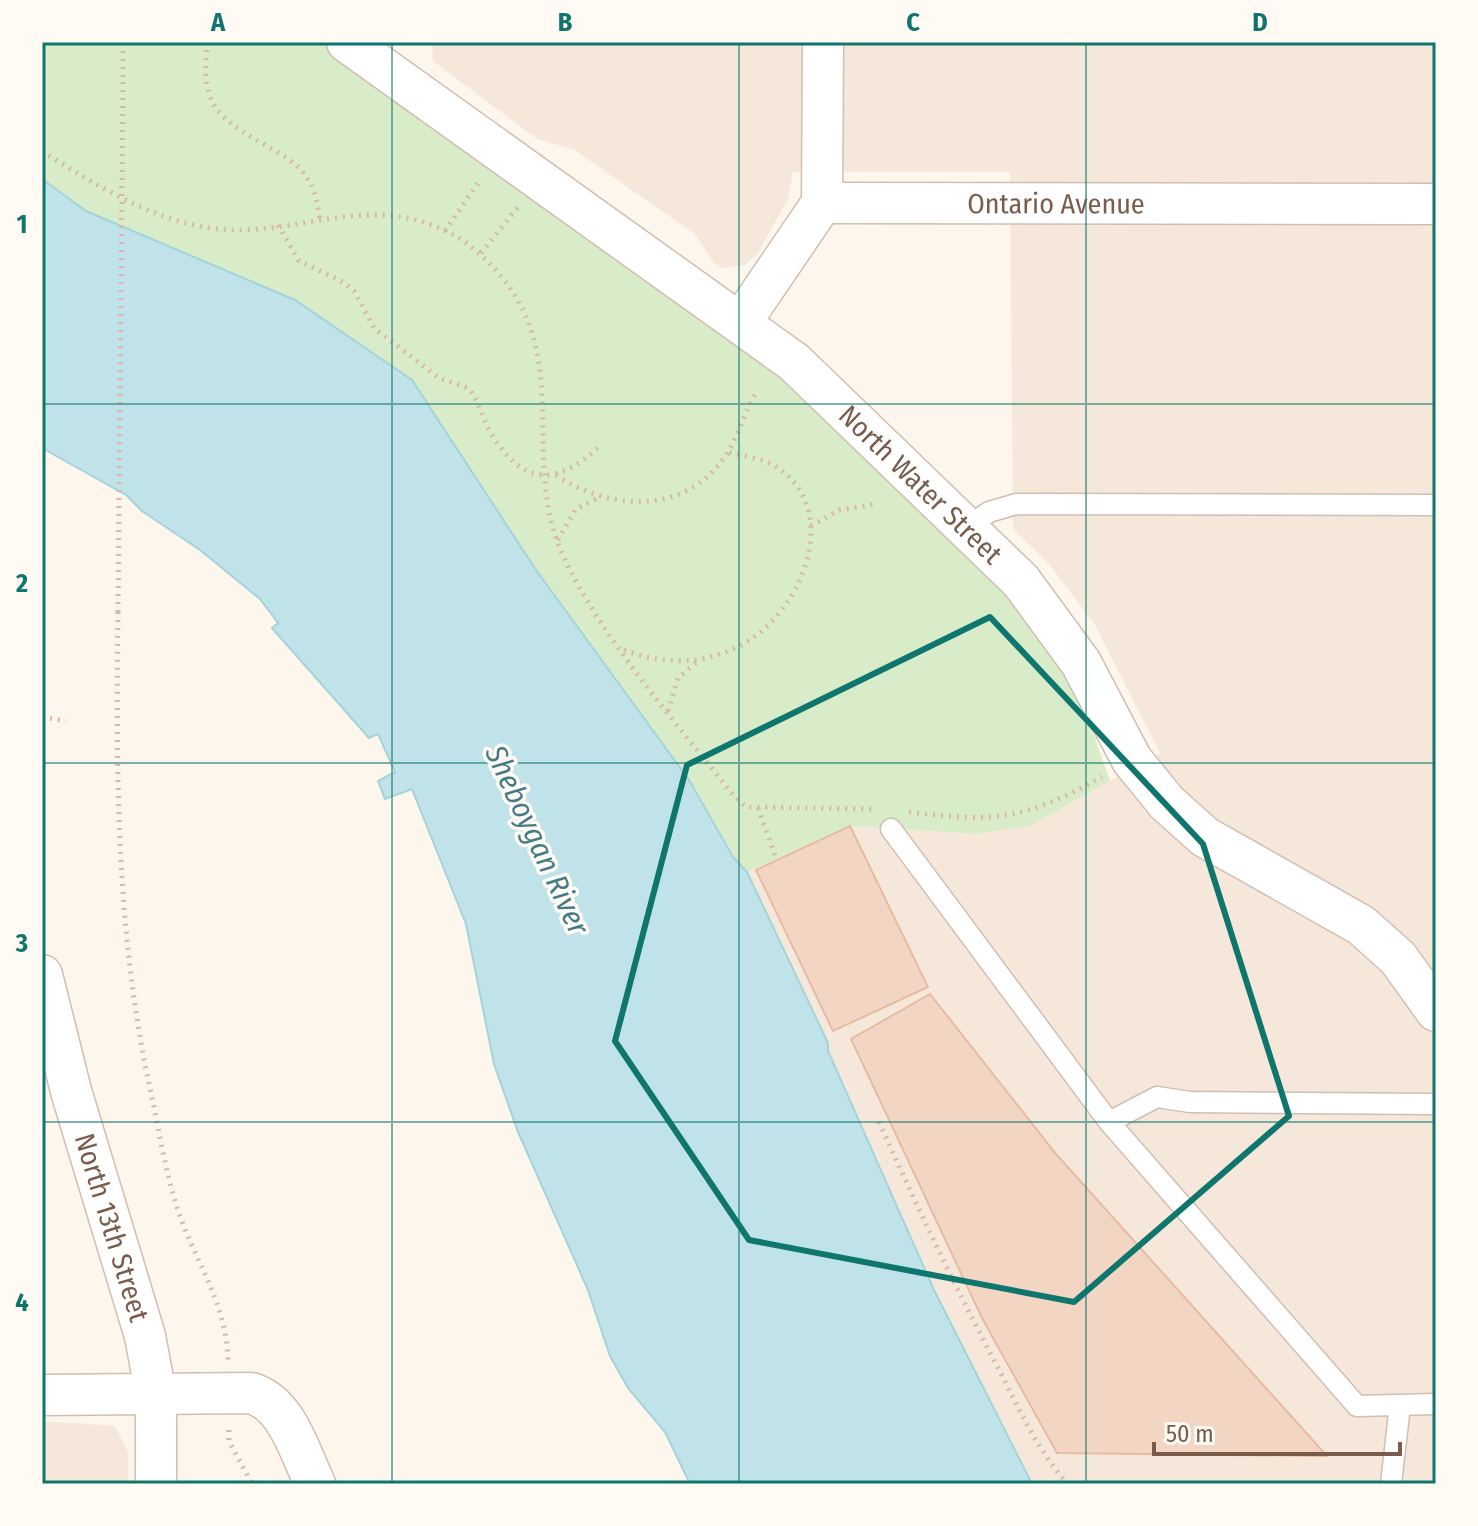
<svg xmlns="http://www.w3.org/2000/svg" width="1478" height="1526" font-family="'Fira Sans Condensed',sans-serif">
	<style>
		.residential { fill: #f5e8da }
		.green { fill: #d8ecc9 }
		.water { fill: #bfe3e8; stroke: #a5d3da; stroke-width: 2 }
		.building { fill: #f3d5c3; stroke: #e6bba3; stroke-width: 2 }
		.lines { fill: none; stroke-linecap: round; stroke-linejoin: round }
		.service-casing { stroke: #d1beb0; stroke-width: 23 }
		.minor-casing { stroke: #d1beb0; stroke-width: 43 }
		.path { stroke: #d9b8a5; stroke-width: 5; stroke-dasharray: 2 6; stroke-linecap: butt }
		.service { stroke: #fff; stroke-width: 20 }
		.minor { stroke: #fff; stroke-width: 40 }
		.path-bridge { stroke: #d9b8a5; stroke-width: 5; stroke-dasharray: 2 6; stroke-linecap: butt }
		.marked { fill: none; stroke: #0f766e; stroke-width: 6; stroke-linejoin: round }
		.grid { fill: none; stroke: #0f766e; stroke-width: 2; stroke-opacity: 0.55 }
		.labels { text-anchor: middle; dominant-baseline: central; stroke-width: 7; stroke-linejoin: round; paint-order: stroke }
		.street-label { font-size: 28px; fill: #7a5c4d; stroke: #fffaf3 }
		.water-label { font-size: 30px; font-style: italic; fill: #437c86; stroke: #fffaf3 }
		.neatline { fill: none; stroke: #0f766e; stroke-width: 3 }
		.grid-label { font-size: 26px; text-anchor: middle; font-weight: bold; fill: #0f766e }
	</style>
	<rect width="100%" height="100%" fill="#fdf6ec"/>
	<!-- residential -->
	<path class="residential" d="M 432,42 L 1436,42 L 1436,1484 L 1032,1484 L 934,1290 L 747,872 L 850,826 L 976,834 L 1030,826 L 1160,753 L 1095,625 L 1049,564 L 1013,529 L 1010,172 L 793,172 L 788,199 L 758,253 L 745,265 L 723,268 L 714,263 L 695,234 L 573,149 L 537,139 L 433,61 Z
		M 42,1421 L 115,1426 L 128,1452 L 128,1484 L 42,1484 Z"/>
	<!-- green -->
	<path class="green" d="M 42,42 L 345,42 L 780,355 L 1058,634 L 1110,781 L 1030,826 L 976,834 L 850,826 L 747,872 L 733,857 L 689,780 L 536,570 L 412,380 L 295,300 L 86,211 L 42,179 Z"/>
	<!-- water -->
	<path class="water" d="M 42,179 L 86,211 L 295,300 L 412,380 L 536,570 L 689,780 L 733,857 L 747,872 L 828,1043 L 828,1051 L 934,1290 L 1032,1484 L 690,1484 L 665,1432 L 628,1388 L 610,1356 L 588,1290 L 518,1132 L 494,1064 L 466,924 L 412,789 L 385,799 L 378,781 L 395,772 L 378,734 L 369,738 L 272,628 L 278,623 L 260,599 L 200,550 L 142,511 L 126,495 L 42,448 Z"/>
	<!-- building -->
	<path class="building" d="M 850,826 L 928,987 L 833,1031 L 756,870 Z
		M 930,994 L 1056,1154 L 1327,1456 L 1057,1453 L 982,1318 L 851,1039 Z"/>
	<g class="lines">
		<!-- service casing -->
		<g class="service-casing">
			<path id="service" d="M 966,528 L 989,512 L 1016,504 L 1436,505
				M 891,829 L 1109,1122 L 1157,1097 L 1190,1102 L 1436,1104
				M 1109,1122 L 1357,1406 L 1436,1404
				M 1391,1484 L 1400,1405"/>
		</g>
		<!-- minor casing -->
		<g class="minor-casing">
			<g id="minor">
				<path id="s1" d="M 347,42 L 794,362 L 1021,581 L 1081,663 L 1132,760 L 1167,803 L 1205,837 L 1361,925 L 1398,958 L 1436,1011"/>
				<path id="s2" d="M 822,203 L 1436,204"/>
				<path d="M 741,322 L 822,203 L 823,42"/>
				<path id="s3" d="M 42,975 L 71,1091 L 145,1336 L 156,1395 L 156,1484"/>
				<path d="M 42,1395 L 251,1393 C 287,1403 300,1453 315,1484"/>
			</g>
		</g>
		<!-- path -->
		<path class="path" d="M 208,42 C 198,109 221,120 274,150 C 286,157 300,166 307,178 C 316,191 317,204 320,219
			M 123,77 L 123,42
			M 42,151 C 100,188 170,232 242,230 C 314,228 372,197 444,230 C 467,241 484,256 500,275 C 572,358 521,464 562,553 C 597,633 678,725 733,795 L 746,807 L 875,809
			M 278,225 L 299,261 L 343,282 L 354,291 L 374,328 L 439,378 L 468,388 C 478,400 481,414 488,428 C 521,486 555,489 602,444
			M 445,231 L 481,179
			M 481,253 L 518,207
			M 556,475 C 609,510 683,516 724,458 C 739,437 744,412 757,391
			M 811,526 L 839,510 L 877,504
			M 558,540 L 576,509 L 598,498
			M 118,612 C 116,770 116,933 150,1088 C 158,1125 164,1164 175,1201 C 191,1256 227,1301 228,1360
			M 624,650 C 666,666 708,665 748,641 C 803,608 843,508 775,466 C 761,458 743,456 728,452
			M 668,711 L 678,678 L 698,661
			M 42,717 L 66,721
			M 758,808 L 776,858
			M 909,812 C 997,823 1025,819 1102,777
			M 879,1122 C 916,1204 954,1285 996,1364 C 1018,1406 1036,1449 1068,1484
			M 229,1430 L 229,1441 L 252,1484"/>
		<!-- service -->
		<use href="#service" class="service"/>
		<!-- minor -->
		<use href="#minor" class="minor"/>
		<!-- path-bridge -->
		<path class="path-bridge" d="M 118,612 L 123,77"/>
	</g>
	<!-- marked area -->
	<path class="marked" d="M 990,617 L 1203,844 L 1289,1116 L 1074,1302 L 749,1240 L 615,1041 L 687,765 Z"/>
	<!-- grid -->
	<path class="grid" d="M 392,42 L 392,1484M 739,42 L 739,1484M 1086,42 L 1086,1484M 42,404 L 1436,404M 42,763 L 1436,763M 42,1122 L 1436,1122"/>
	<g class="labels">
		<!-- street labels -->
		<g class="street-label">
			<text stroke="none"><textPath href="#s2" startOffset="234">Ontario Avenue</textPath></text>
			<text stroke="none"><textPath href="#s1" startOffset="726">North Water Street</textPath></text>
			<text stroke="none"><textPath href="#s3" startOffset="262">North 13th Street</textPath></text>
		</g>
		<!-- water labels -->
		<g class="water-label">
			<text transform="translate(537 840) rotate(65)">Sheboygan River</text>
		</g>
	</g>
	<!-- border -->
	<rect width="1478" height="1526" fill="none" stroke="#fffaf3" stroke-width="88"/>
	<!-- scale -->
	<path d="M1154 1442v12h246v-12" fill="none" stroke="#7a5c4d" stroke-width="4"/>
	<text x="1166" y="1442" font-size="24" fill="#7a5c4d" stroke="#fffaf3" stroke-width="6" paint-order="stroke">50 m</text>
	<rect x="44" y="44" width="1390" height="1438" class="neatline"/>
	<g class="grid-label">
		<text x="218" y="31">A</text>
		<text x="565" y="31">B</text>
		<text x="913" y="31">C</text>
		<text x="1260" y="31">D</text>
		<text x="22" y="233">1</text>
		<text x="22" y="592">2</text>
		<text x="22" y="952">3</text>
		<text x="22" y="1311">4</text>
	</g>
</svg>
